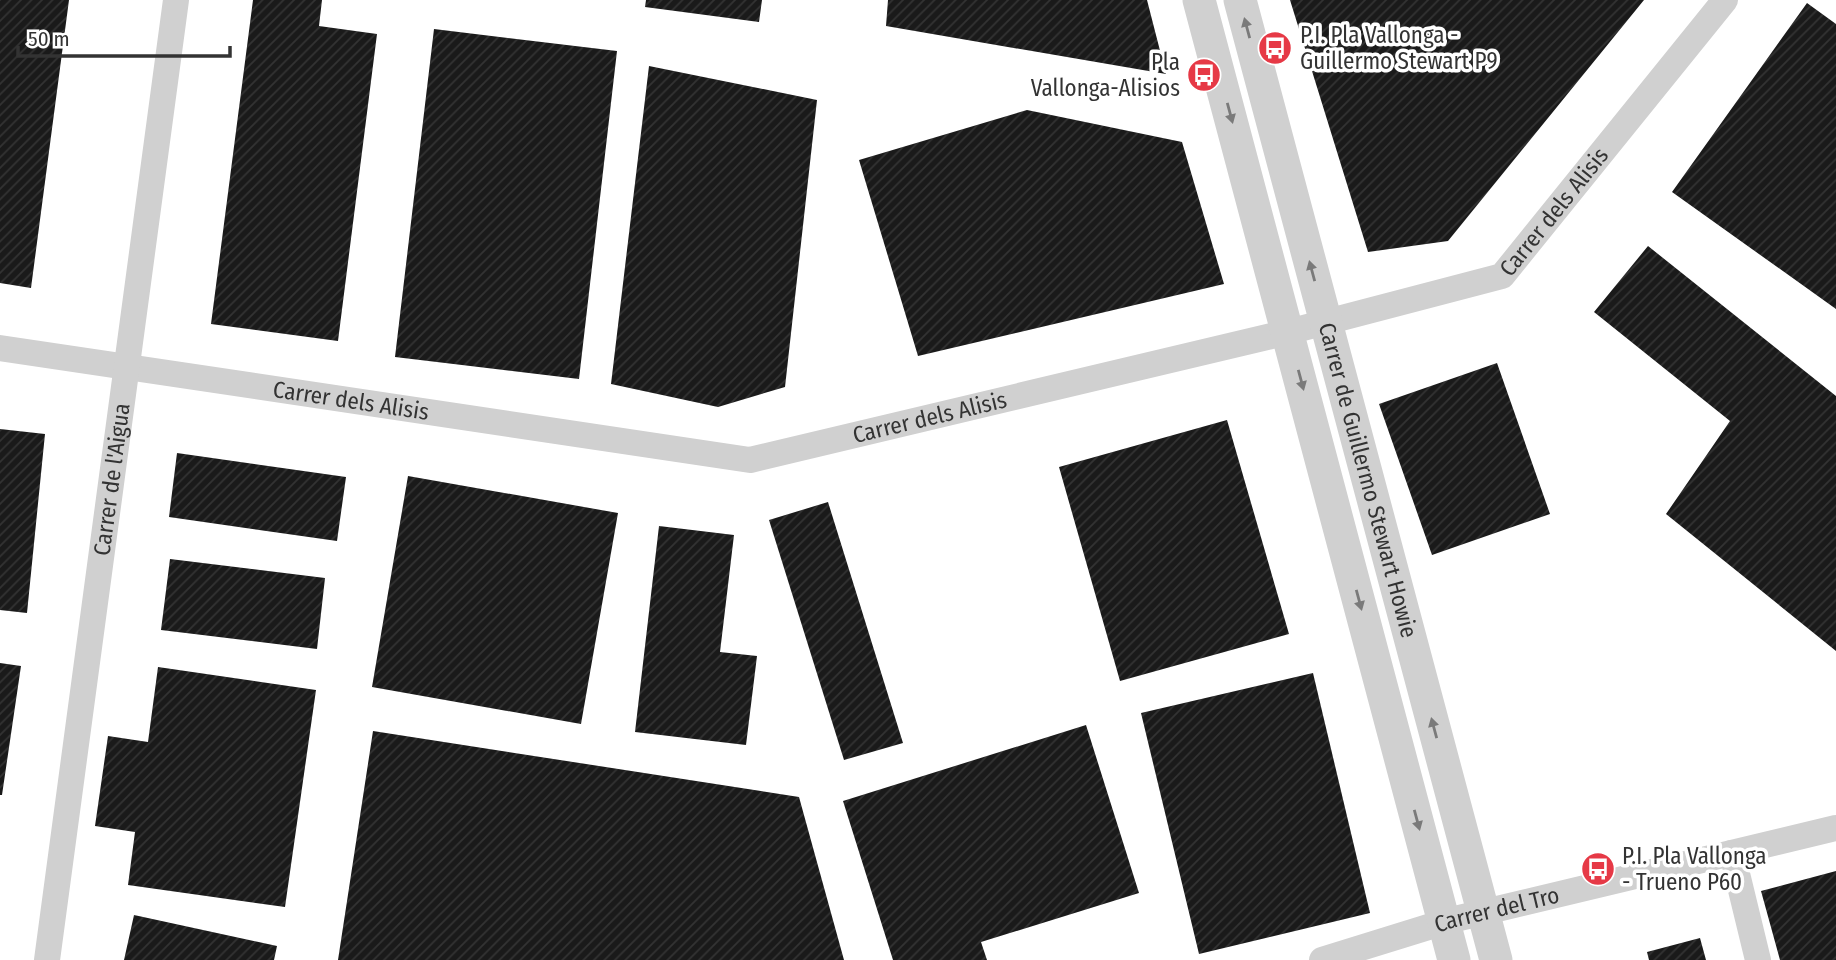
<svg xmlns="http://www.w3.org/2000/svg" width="1836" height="960" font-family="'Fira Sans Condensed',sans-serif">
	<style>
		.building { fill: url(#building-hatch) }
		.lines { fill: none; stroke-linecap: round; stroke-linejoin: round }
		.minor { stroke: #d0d0d0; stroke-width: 26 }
		.tertiary { stroke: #d0d0d0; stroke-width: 33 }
		.oneway { fill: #7a7a7a }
		.labels { text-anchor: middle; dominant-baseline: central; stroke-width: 7; stroke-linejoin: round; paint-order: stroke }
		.poi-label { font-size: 23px; fill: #333; stroke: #fff; text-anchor: start }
		.street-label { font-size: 23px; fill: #333; stroke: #fff }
	</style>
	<defs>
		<pattern id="building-hatch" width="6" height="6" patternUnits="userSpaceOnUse" patternTransform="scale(1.75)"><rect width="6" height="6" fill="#1a1a1a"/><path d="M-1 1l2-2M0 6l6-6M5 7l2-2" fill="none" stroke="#333"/></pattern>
	</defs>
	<rect width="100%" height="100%" fill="#fff"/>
	<!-- building -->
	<path class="building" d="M 0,0 L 69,0 L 31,288 L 0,283 Z
		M 253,0 L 322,0 L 319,26 L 377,34 L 338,341 L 211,324 Z
		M 646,0 L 762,0 L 759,22 L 645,7 Z
		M 888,0 L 1147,0 L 1166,74 L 886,26 Z
		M 1290,0 L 1644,0 L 1448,241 L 1368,252 Z
		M 1807,3 L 1836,24 L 1836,309 L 1672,192 Z
		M 434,29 L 617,51 L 579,379 L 395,357 Z
		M 649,66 L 817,100 L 785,387 L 718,407 L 611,384 Z
		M 1027,110 L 1182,142 L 1224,284 L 918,356 L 859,160 Z
		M 1648,246 L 1836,396 L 1836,651 L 1666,514 L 1730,421 L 1594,312 Z
		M 1497,363 L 1550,514 L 1432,555 L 1379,404 Z
		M 1227,420 L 1289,634 L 1120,681 L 1059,467 Z
		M 0,429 L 45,434 L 27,613 L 0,610 Z
		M 177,453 L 346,477 L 337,541 L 169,517 Z
		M 408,476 L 618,513 L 581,724 L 372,687 Z
		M 828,502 L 903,743 L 844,760 L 769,520 Z
		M 659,526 L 734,535 L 720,652 L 757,656 L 746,745 L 635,732 Z
		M 170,559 L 325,578 L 317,649 L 161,630 Z
		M 0,663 L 21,666 L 2,795 L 0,795 Z
		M 158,667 L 316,690 L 285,907 L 128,885 L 135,832 L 95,826 L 108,736 L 148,742 Z
		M 1313,673 L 1370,913 L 1199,954 L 1141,713 Z
		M 1086,725 L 1139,893 L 981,942 L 987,960 L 893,960 L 843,801 Z
		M 373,731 L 799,797 L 844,960 L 338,960 Z
		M 1836,871 L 1836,960 L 1780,960 L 1761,891 Z
		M 134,915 L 277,946 L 274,960 L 124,960 Z
		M 1700,938 L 1706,960 L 1649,960 L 1647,952 Z"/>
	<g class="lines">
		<!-- minor -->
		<g class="minor">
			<path id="s1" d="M 0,348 L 750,460 L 1288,332 L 1502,276 L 1725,0"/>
			<path d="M 1732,853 L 1758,960"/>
			<path id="s2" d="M 47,960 L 176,0"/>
			<path id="s3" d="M 1322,960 L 1451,920 L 1836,828"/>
		</g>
		<!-- tertiary -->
		<g class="tertiary">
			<path d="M 1199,0 L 1454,960"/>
			<path id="s4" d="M 1240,0 L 1496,960"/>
		</g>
	</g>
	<!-- one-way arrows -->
	<defs><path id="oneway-solid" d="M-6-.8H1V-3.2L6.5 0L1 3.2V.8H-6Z" transform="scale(1.75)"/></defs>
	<g class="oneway">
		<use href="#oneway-solid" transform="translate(1247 28) rotate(-105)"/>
		<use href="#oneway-solid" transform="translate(1230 113) rotate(75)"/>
		<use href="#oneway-solid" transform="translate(1312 271) rotate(-105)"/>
		<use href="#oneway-solid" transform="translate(1301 380) rotate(75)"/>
		<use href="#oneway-solid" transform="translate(1359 600) rotate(75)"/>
		<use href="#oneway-solid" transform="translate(1434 728) rotate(-105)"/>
		<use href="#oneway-solid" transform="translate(1417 820) rotate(75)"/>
	</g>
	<!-- icons -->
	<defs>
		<g id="bus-disc" transform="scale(1.75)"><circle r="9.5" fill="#e63946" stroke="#fff"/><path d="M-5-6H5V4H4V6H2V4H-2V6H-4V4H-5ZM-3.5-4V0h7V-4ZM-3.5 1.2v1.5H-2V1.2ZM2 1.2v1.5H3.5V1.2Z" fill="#fff"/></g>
	</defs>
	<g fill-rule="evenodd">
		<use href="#bus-disc" x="1275" y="48"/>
		<use href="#bus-disc" x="1204" y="75"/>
		<use href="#bus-disc" x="1598" y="869"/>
	</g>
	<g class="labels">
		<!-- poi labels -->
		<g class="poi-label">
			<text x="1300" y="35">P.I. Pla Vallonga -<tspan x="1300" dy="26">Guillermo Stewart P9</tspan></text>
			<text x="1180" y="62" text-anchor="end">Pla<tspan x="1180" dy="26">Vallonga-Alisios</tspan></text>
			<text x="1622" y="856">P.I. Pla Vallonga<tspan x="1622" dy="26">- Trueno P60</tspan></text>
		</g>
		<!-- street labels -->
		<g class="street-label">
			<text stroke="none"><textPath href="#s1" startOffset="1615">Carrer dels Alisis</textPath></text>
			<text stroke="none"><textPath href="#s1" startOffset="355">Carrer dels Alisis</textPath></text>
			<text stroke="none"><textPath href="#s1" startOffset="943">Carrer dels Alisis</textPath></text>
			<text stroke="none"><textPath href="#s2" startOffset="485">Carrer de l'Aigua</textPath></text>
			<text stroke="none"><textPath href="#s4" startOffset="497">Carrer de Guillermo Stewart Howie</textPath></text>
			<text stroke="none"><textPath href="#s3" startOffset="182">Carrer del Tro</textPath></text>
		</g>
	</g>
	<!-- scale -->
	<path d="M18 46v10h212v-10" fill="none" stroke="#333333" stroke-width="3.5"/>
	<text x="28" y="46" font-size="21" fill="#333333" stroke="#ffffff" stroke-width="5" paint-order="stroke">50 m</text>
</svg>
